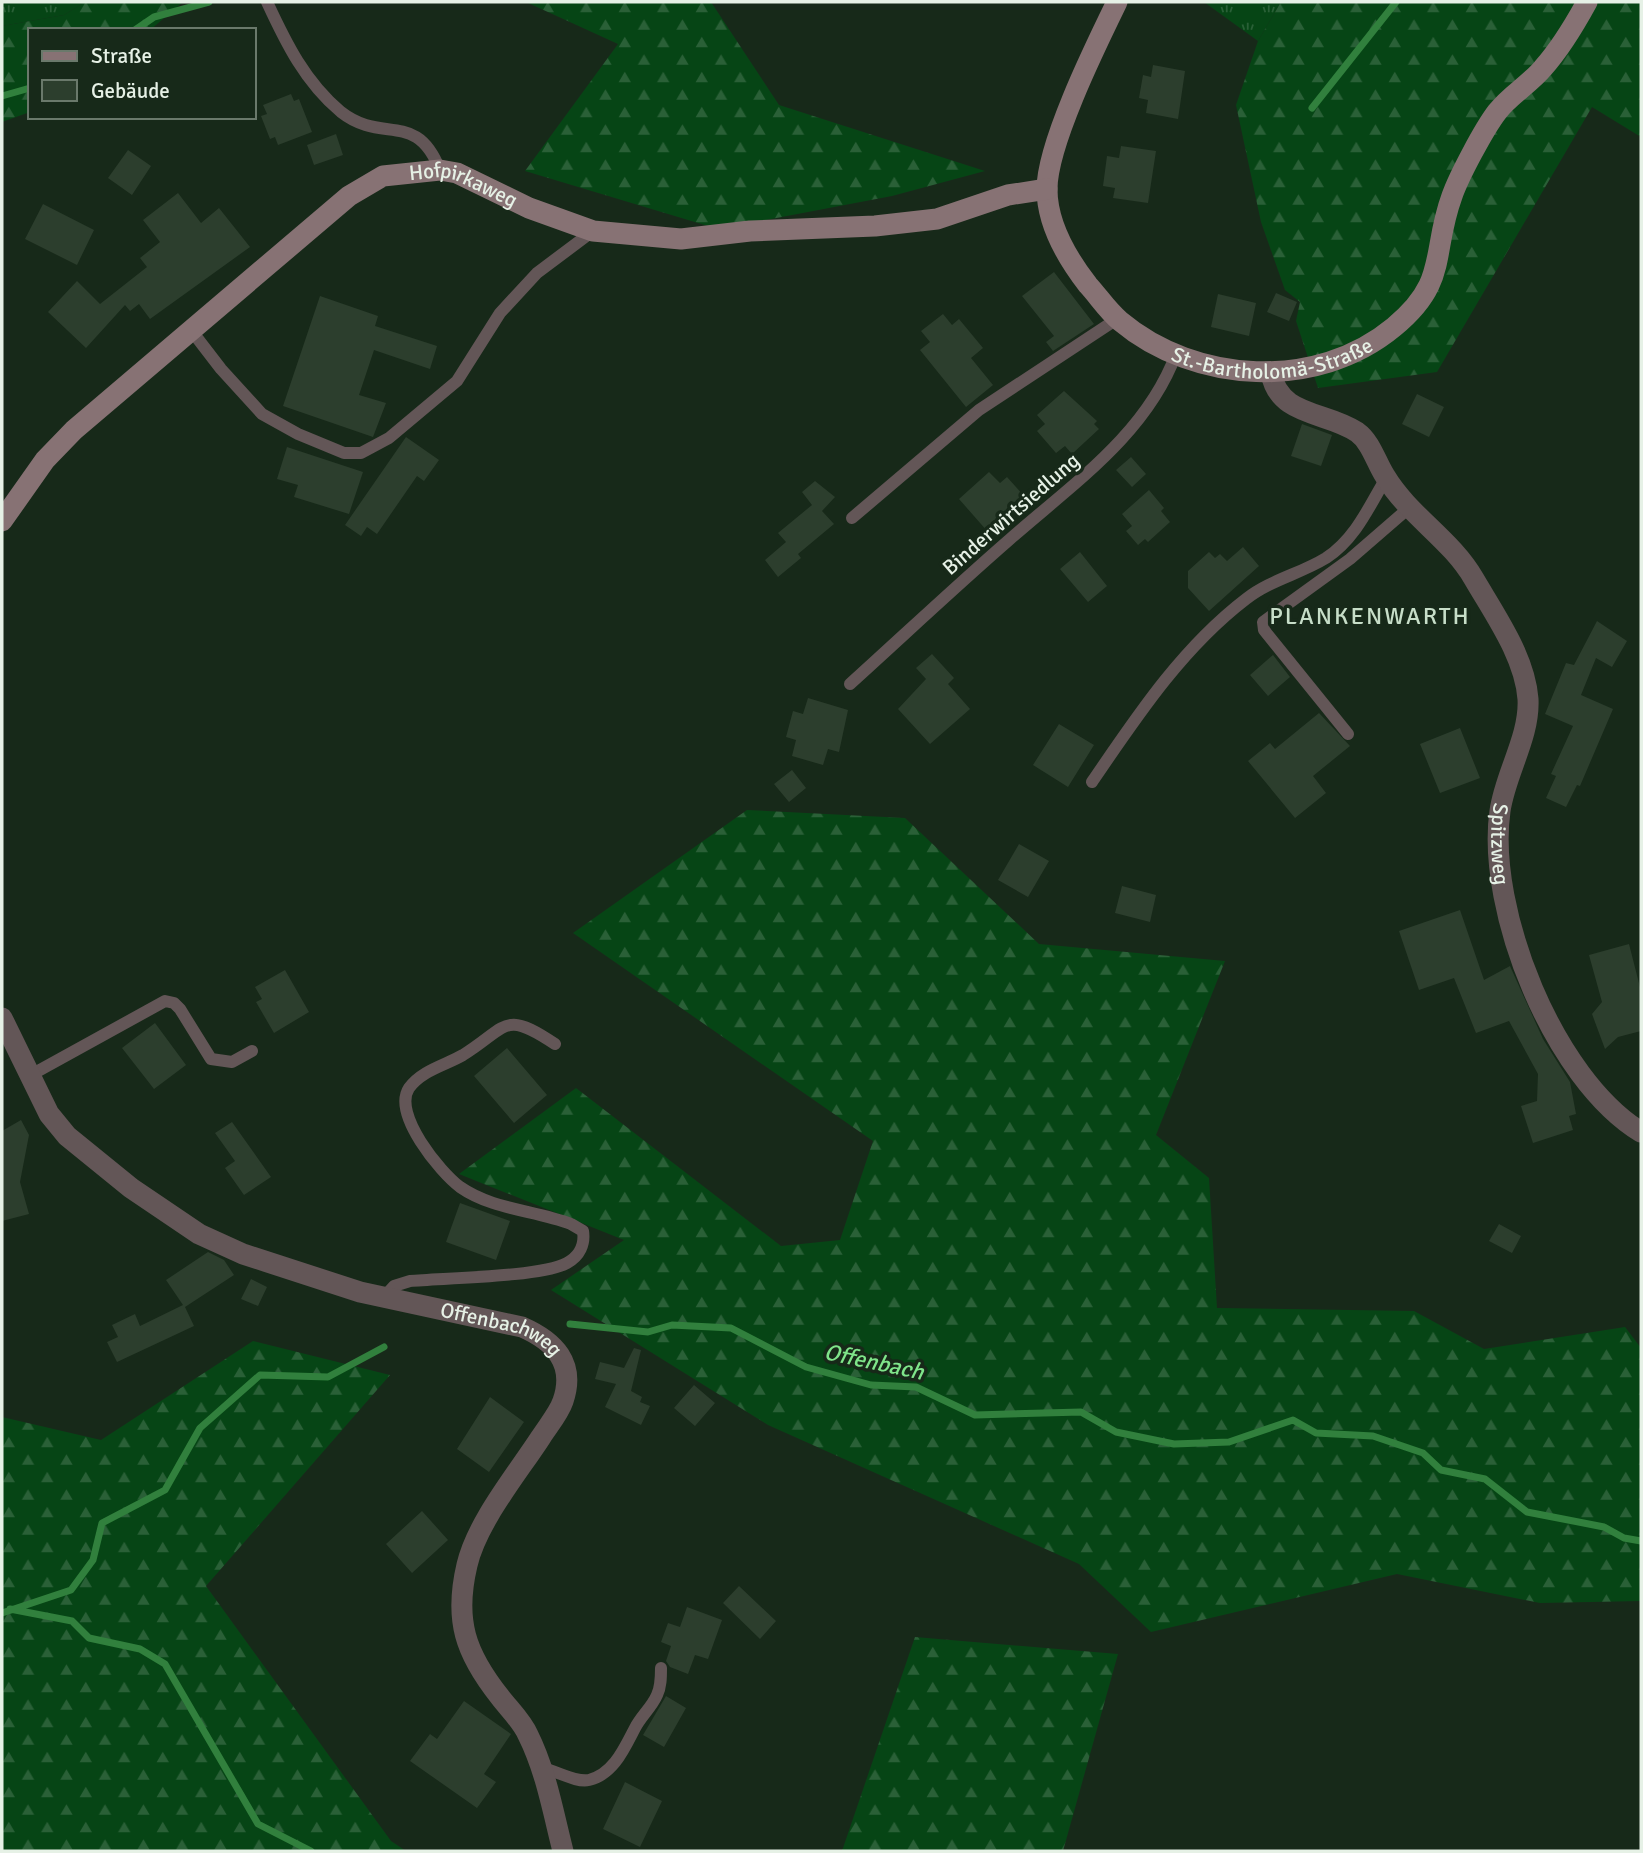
<svg xmlns="http://www.w3.org/2000/svg" width="1643" height="1853" font-family="Signika,sans-serif">
	<style>
		.grass { fill: url(#grass-tufts) }
		.forest { fill: url(#forest-firs) }
		.lines { fill: none; stroke-linecap: round; stroke-linejoin: round }
		.stream { stroke: #31803d; stroke-width: 7 }
		.building { fill: #2c3e2d }
		.lane { stroke: #635657; stroke-width: 12 }
		.street { stroke: #635657; stroke-width: 21 }
		.secondary { stroke: #877274; stroke-width: 21 }
		.labels { text-anchor: middle; dominant-baseline: central; stroke-width: 7; stroke-linejoin: round; paint-order: stroke }
		.street-label { font-size: 21px; fill: #e6f1e6; stroke: #172919 }
		.water-label { font-size: 23px; font-style: italic; fill: #7fe58a; stroke: #172919 }
		.quarter-label { font-size: 24px; letter-spacing: 2px; fill: #c7dec8; stroke: #172919 }
	</style>
	<defs>
		<pattern id="grass-tufts" width="24" height="20" patternUnits="userSpaceOnUse" patternTransform="scale(1.75)"><rect width="24" height="20" fill="#064515"/><path d="M3 7l-1-3M5 7V3M7 7l1-3M15 17l-1-3M17 17v-4M19 17l1-3" fill="none" stroke="#2a6037"/></pattern>
		<pattern id="forest-firs" width="22" height="20" patternUnits="userSpaceOnUse" patternTransform="scale(1.75)"><rect width="22" height="20" fill="#064515"/><path d="M5 1l3.5 6h-7zM16 11l3.5 6h-7z" fill="#2a6037"/></pattern>
	</defs>
	<rect width="100%" height="100%" fill="#172919"/>
	<!-- grass -->
	<path class="grass" d="M 2,2 L 85,2 L 64,15 L 2,26 Z
		M 1204,2 L 1281,2 L 1258,41 Z"/>
	<!-- forest -->
	<path class="forest" d="M 85,2 L 183,2 L 150,30 L 30,30 L 30,112 L 2,122 L 2,26 L 64,15 Z
		M 526,2 L 711,2 L 779,105 L 985,171 L 892,196 L 718,229 L 525,171 L 618,44 Z
		M 1281,2 L 1641,2 L 1641,137 L 1592,107 L 1437,372 L 1318,388 L 1296,321 L 1300,302 L 1285,290 L 1261,222 L 1236,105 L 1258,41 Z
		M 747,810 L 905,818 L 1039,944 L 1225,961 L 1156,1135 L 1209,1178 L 1217,1308 L 1414,1311 L 1484,1349 L 1625,1327 L 1641,1348 L 1641,1601 L 1540,1603 L 1397,1574 L 1151,1632 L 1079,1564 L 768,1425 L 551,1290 L 624,1240 L 459,1174 L 576,1088 L 781,1246 L 840,1240 L 873,1141 L 573,933 Z
		M 253,1341 L 390,1375 L 206,1586 L 391,1841 L 406,1851 L 2,1851 L 2,1417 L 101,1440 Z
		M 915,1637 L 1118,1654 L 1063,1851 L 842,1851 Z"/>
	<g class="lines">
		<!-- stream -->
		<path class="stream" d="M 135,30 L 154,17 L 209,2
			M 2,96 L 30,88
			M 1312,108 L 1396,2
			M 570,1324 L 648,1332 L 672,1325 L 731,1328 L 806,1367 L 871,1385 L 916,1387 L 975,1415 L 1081,1412 L 1116,1432 L 1174,1444 L 1229,1442 L 1293,1420 L 1316,1433 L 1373,1436 L 1423,1453 L 1441,1470 L 1485,1479 L 1527,1512 L 1604,1527 L 1624,1538 L 1641,1541
			M 10,1609 L 72,1621 L 89,1638 L 140,1649 L 165,1664 L 258,1824 L 311,1851
			M 2,1613 L 71,1590 L 93,1560 L 102,1523 L 165,1490 L 200,1428 L 260,1375 L 328,1377 L 384,1347"/>
	</g>
	<!-- building -->
	<path class="building" d="M 1153,65 L 1185,71 L 1178,119 L 1146,113 L 1148,100 L 1139,98 L 1143,75 L 1151,77 Z
		M 291,94 L 294,101 L 299,99 L 312,132 L 278,145 L 275,137 L 270,139 L 261,116 L 267,114 L 263,105 Z
		M 336,134 L 343,155 L 314,165 L 307,145 Z
		M 1121,146 L 1156,151 L 1148,203 L 1113,198 L 1115,188 L 1103,186 L 1107,156 L 1119,158 Z
		M 128,150 L 151,166 L 132,195 L 108,178 Z
		M 178,193 L 201,223 L 219,208 L 250,247 L 150,319 L 139,304 L 130,311 L 125,305 L 86,348 L 48,312 L 77,281 L 100,304 L 147,267 L 140,258 L 160,242 L 143,220 Z
		M 43,204 L 94,230 L 77,265 L 25,239 Z
		M 1054,272 L 1094,324 L 1053,351 L 1046,342 L 1054,336 L 1022,296 Z
		M 1276,293 L 1297,302 L 1289,321 L 1267,312 Z
		M 1218,294 L 1256,303 L 1249,336 L 1211,327 Z
		M 320,296 L 378,316 L 375,326 L 437,346 L 430,369 L 374,350 L 359,395 L 386,403 L 373,437 L 283,406 Z
		M 943,314 L 952,325 L 959,319 L 983,348 L 971,358 L 993,385 L 966,407 L 920,350 L 930,342 L 921,331 Z
		M 1064,391 L 1097,421 L 1094,424 L 1099,429 L 1072,454 L 1065,446 L 1056,453 L 1037,431 L 1045,424 L 1037,415 Z
		M 1417,394 L 1444,407 L 1429,437 L 1402,424 Z
		M 1302,424 L 1332,435 L 1321,466 L 1291,456 Z
		M 406,437 L 439,460 L 424,481 L 417,476 L 377,534 L 367,527 L 361,536 L 345,525 Z
		M 287,447 L 363,472 L 349,514 L 294,497 L 298,485 L 277,479 Z
		M 1131,457 L 1146,474 L 1132,487 L 1116,470 Z
		M 989,472 L 1000,483 L 1007,477 L 1024,496 L 1017,502 L 1019,505 L 988,532 L 959,499 Z
		M 815,481 L 835,497 L 822,511 L 834,524 L 798,554 L 801,558 L 778,577 L 765,560 L 786,542 L 778,533 L 812,505 L 802,492 Z
		M 1149,490 L 1164,508 L 1161,511 L 1170,522 L 1148,542 L 1145,539 L 1138,545 L 1126,531 L 1132,526 L 1122,514 Z
		M 1243,547 L 1259,566 L 1209,611 L 1188,588 L 1188,571 L 1209,552 L 1215,558 L 1220,554 L 1227,561 Z
		M 1080,552 L 1107,586 L 1088,602 L 1060,569 Z
		M 1597,621 L 1627,641 L 1612,667 L 1596,658 L 1581,695 L 1613,709 L 1580,786 L 1577,785 L 1566,807 L 1546,798 L 1556,776 L 1551,774 L 1573,726 L 1545,714 L 1566,663 L 1574,665 Z
		M 932,654 L 954,678 L 948,684 L 970,709 L 930,744 L 898,709 L 926,679 L 916,668 Z
		M 1273,655 L 1290,677 L 1268,696 L 1250,675 Z
		M 808,698 L 848,710 L 839,752 L 828,749 L 823,765 L 792,756 L 796,740 L 786,737 L 793,711 L 803,714 Z
		M 1319,713 L 1350,746 L 1313,776 L 1326,793 L 1295,818 L 1248,761 L 1270,743 L 1275,749 Z
		M 1059,724 L 1094,745 L 1068,787 L 1033,765 Z
		M 1460,728 L 1480,778 L 1440,793 L 1420,744 Z
		M 792,770 L 806,788 L 789,802 L 774,784 Z
		M 1019,844 L 1049,861 L 1028,897 L 998,880 Z
		M 1122,886 L 1156,895 L 1150,922 L 1115,913 Z
		M 1460,910 L 1484,980 L 1510,966 L 1543,1039 L 1570,1082 L 1576,1114 L 1569,1116 L 1573,1130 L 1533,1143 L 1521,1106 L 1537,1101 L 1538,1074 L 1509,1021 L 1476,1033 L 1454,978 L 1419,990 L 1399,931 Z
		M 1629,944 L 1641,991 L 1641,1031 L 1618,1037 L 1605,1049 L 1592,1014 L 1602,1002 L 1589,955 Z
		M 285,970 L 309,1012 L 274,1033 L 256,1002 L 262,999 L 255,987 Z
		M 155,1023 L 186,1065 L 154,1089 L 122,1048 Z
		M 507,1048 L 547,1095 L 514,1123 L 474,1076 Z
		M 21,1120 L 29,1135 L 20,1182 L 29,1214 L 2,1221 L 2,1131 Z
		M 232,1122 L 271,1177 L 244,1195 L 225,1168 L 235,1161 L 215,1133 Z
		M 460,1203 L 510,1221 L 496,1260 L 446,1242 Z
		M 1499,1224 L 1521,1236 L 1512,1253 L 1489,1241 Z
		M 208,1252 L 224,1260 L 234,1275 L 185,1307 L 194,1326 L 117,1362 L 107,1342 L 118,1337 L 112,1325 L 135,1314 L 140,1326 L 183,1305 L 166,1280 Z
		M 251,1279 L 267,1287 L 258,1306 L 241,1299 Z
		M 634,1348 L 641,1350 L 631,1391 L 642,1397 L 640,1402 L 650,1406 L 641,1425 L 605,1407 L 616,1384 L 595,1379 L 600,1362 L 624,1368 Z
		M 694,1385 L 715,1403 L 695,1426 L 674,1408 Z
		M 490,1397 L 524,1422 L 489,1472 L 457,1449 Z
		M 422,1511 L 448,1540 L 412,1573 L 386,1544 Z
		M 739,1586 L 776,1621 L 760,1639 L 723,1603 Z
		M 687,1607 L 722,1620 L 708,1659 L 695,1655 L 688,1674 L 670,1667 L 666,1661 L 671,1646 L 661,1642 L 668,1623 L 680,1627 Z
		M 666,1696 L 686,1708 L 664,1747 L 643,1735 Z
		M 464,1701 L 511,1734 L 484,1774 L 496,1782 L 477,1808 L 410,1761 L 430,1734 L 437,1739 Z
		M 625,1782 L 662,1801 L 640,1847 L 603,1829 Z"/>
	<g class="lines">
		<!-- lane -->
		<path class="lane" d="M 267,2 C 286,43 305,82 341,112 C 383,145 416,109 440,170
			M 191,330 L 221,369 L 262,414 L 298,434 L 344,453 L 361,453 L 389,438 L 457,381 L 500,313 L 537,273 L 593,231
			M 852,518 L 979,410 L 1117,319
			M 850,684 C 903,636 955,587 1009,540 C 1071,485 1146,435 1176,354
			M 1348,734 L 1264,630 L 1263,622 L 1350,559 L 1410,507
			M 1092,782 C 1137,716 1182,648 1246,599 C 1270,580 1300,574 1326,558 C 1355,539 1369,507 1386,478
			M 29,1076 L 165,1001 L 174,1003 L 180,1009 L 211,1059 L 232,1062 L 252,1051
			M 384,1297 L 394,1286 L 410,1281 C 444,1278 542,1277 567,1263 C 580,1256 585,1244 583,1231 L 571,1224 C 535,1210 493,1210 460,1187 C 440,1172 392,1114 409,1088 C 422,1070 446,1065 463,1055 C 508,1027 503,1009 555,1044
			M 541,1768 C 556,1770 575,1783 589,1780 C 614,1774 625,1747 635,1728 C 641,1716 652,1707 657,1695 C 661,1687 661,1677 661,1668"/>
		<!-- street -->
		<g class="street">
			<path id="s1" d="M 1271,373 C 1279,417 1326,411 1357,432 C 1371,442 1376,462 1385,476 C 1409,516 1451,539 1474,579 C 1495,615 1525,657 1528,699 C 1530,737 1505,774 1500,811 C 1486,910 1554,1079 1641,1132"/>
			<path id="s2" d="M 2,1018 L 49,1114 L 67,1136 L 131,1188 L 199,1234 L 243,1254 L 360,1292 L 522,1327 C 554,1341 576,1363 563,1401 C 559,1413 548,1426 541,1437 C 517,1474 477,1522 467,1565 C 454,1620 465,1653 500,1697 C 509,1709 522,1721 528,1735 C 546,1771 553,1812 563,1851"/>
		</g>
		<!-- secondary -->
		<g class="secondary">
			<path id="s3" d="M 1117,2 C 1096,45 1047,144 1047,189 C 1047,225 1067,258 1088,285 C 1099,297 1107,310 1120,321 C 1195,384 1317,391 1394,327 C 1449,282 1431,253 1452,196 C 1459,176 1484,129 1497,112 C 1510,95 1530,84 1543,68 C 1560,49 1575,24 1587,2"/>
			<path id="s4" d="M 2,521 L 45,460 L 74,430 L 349,196 L 383,176 L 440,170 L 457,173 L 529,208 L 593,231 L 681,239 L 750,231 L 875,226 L 937,219 L 1008,195 L 1047,189"/>
		</g>
	</g>
	<g class="labels">
		<!-- street labels -->
		<g class="street-label">
			<text stroke="none"><textPath href="#s4" startOffset="600">Hofpirkaweg</textPath></text>
			<text stroke="none"><textPath href="#s3" startOffset="520">St.-Bartholomä-Straße</textPath></text>
			<text transform="translate(1011 514) rotate(-41)">Binderwirtsiedlung</text>
			<text stroke="none"><textPath href="#s1" startOffset="581">Spitzweg</textPath></text>
			<text stroke="none"><textPath href="#s2" startOffset="618">Offenbachweg</textPath></text>
		</g>
		<!-- water labels -->
		<g class="water-label">
			<text transform="translate(874 1362) rotate(12)">Offenbach</text>
		</g>
		<!-- quarter labels -->
		<g class="quarter-label">
			<text x="1370" y="616">PLANKENWARTH</text>
		</g>
	</g>
	<!-- border -->
	<rect width="1643" height="1853" fill="none" stroke="#e6f1e6" stroke-width="7"/>
	<!-- legend -->
	<rect x="28" y="28" width="228" height="91" fill="#172919" stroke="#6a796b" stroke-width="2"/>
	<rect x="42" y="51" width="35" height="10" fill="#877274" stroke="#6a796b" stroke-width="2"/>
	<text x="91" y="63" font-size="21" fill="#e6f1e6">Straße</text>
	<rect x="42" y="80" width="35" height="21" fill="#2c3e2d" stroke="#6a796b" stroke-width="2"/>
	<text x="91" y="98" font-size="21" fill="#e6f1e6">Gebäude</text>
</svg>
